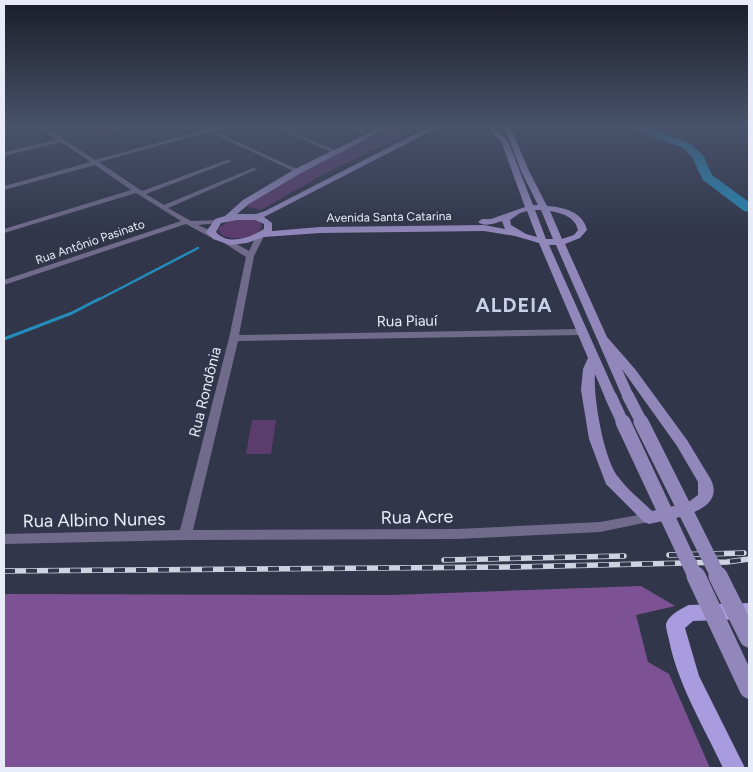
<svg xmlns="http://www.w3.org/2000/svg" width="753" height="772" font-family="Figtree,sans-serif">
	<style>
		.green { fill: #5b3c6c }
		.forest { fill: #7d5294 }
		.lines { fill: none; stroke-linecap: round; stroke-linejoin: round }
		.stream-far1 { stroke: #258bb8; stroke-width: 2.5 }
		.stream { stroke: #258bb8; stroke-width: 3 }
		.river { fill: #258bb8; fill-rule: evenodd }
		.street { fill: #716b8b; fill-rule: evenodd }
		.secondary { fill: #9187ba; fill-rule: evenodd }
		.primary { fill: #a99cde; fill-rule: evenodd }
		.rail-casing { stroke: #cfd3e1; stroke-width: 5.5 }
		.rail { stroke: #31364a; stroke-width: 4; stroke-dasharray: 11; stroke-linecap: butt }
		.secondary-bridge-far2 { stroke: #9187ba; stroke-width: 12 }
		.secondary-bridge-far1 { stroke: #9187ba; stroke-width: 15 }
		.secondary-bridge { stroke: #9187ba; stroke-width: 19 }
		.labels { text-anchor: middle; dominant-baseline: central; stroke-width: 4.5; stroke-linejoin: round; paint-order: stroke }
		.far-street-label { font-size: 12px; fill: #e8ecf9; stroke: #31364a }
		.street-label { font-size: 15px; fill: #e8ecf9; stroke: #31364a }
		.near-street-label { font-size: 18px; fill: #e8ecf9; stroke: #31364a }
		.district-label { font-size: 20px; font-weight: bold; letter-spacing: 1px; fill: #c8cfe8; stroke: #31364a }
	</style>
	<rect width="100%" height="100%" fill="#31364a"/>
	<!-- green -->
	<path class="green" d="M 84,126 L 140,126 L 102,136 Z
		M 392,126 L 423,126 L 322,175 L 261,210 L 248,207 L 247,203 L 304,168 Z
		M 232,219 L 253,219 L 261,223 L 262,227 C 255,241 232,241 220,234 L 218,228 Z
		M 252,420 L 276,420 L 271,454 L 246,454 Z"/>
	<!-- forest -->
	<path class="forest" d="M 641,586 L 675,606 L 636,615 L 648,662 L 669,674 L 710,768 L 4,768 L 4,594 L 391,595 Z"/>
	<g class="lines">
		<!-- stream-far1 -->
		<path class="stream-far1" d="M 96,301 L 198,248"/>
		<!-- stream -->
		<path class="stream" d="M 4,339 L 72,313 L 99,299"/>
		<!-- river -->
		<path class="river" d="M 632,126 L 646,126 L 691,144 L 703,155 L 712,175 L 749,202 L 749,212 L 744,211 L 703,180 L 692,157 L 683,148 L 633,128 Z"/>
		<!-- street -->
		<path class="street" d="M 40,126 L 44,126 L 95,160 L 204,130 L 204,128 L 228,126 L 214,131 L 301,171 L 296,172 L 209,132 L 99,162 L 142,191 L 227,160 L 232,161 L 146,194 L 164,205 L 253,168 L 258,169 L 168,208 L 191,221 L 221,220 L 221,222 L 219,223 L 198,225 L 216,233 L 216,237 L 210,237 L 186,224 L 4,285 L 4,280 L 181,221 L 136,193 L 4,233 L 4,229 L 131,190 L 95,165 L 4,190 L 4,186 L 91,162 L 61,142 L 4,156 L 4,152 L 57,140 L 40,128 Z
			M 271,126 L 278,126 L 339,152 L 334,153 Z
			M 344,126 L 351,126 L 374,135 L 369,136 Z
			M 257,234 L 264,236 L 254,256 L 239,335 L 581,329 L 586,332 L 581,335 L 238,341 L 193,530 L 457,529 L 600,522 L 649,513 L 653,515 L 655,518 L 653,521 L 600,532 L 457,539 L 185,540 L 4,544 L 4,534 L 180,530 L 229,338 L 246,257 L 221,241 L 225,239 L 228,239 L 249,251 Z"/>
		<!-- secondary -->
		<path class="secondary" d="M 383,126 L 391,126 L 301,173 L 249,204 L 237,214 L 256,214 L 265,211 L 409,137 L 433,126 L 441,126 L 264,217 L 272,223 L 272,231 L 320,227 L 484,225 L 505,229 L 502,221 C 494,224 484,227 478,222 L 482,219 L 491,219 L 525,207 L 501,141 L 493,134 L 487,126 L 493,126 L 508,141 L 533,205 L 538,205 L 521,171 L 504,126 L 510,126 L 529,171 L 547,206 C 564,207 583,212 587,230 L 580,238 L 565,244 L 607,337 L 635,369 L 687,440 L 710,478 C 729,512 670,519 649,524 L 644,522 L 606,484 L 589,439 L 581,390 L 583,369 L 588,358 L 539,243 L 515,236 L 484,231 L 320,233 L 264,237 L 247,243 L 230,245 L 213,239 L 206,232 L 215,219 L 225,216 L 243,200 L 295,169 ZM 535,210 L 541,210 L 553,239 L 546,239 ZM 527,211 L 537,237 L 526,234 L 511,225 L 510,220 L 520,213 ZM 550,211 C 562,213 575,217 578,230 L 574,235 L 562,239 ZM 237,220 L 255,220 L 264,224 L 264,229 C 250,238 228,246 216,232 L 221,223 ZM 549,245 L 556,245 L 622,396 L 628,400 L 634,396 L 622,369 L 677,446 L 698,482 L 698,495 L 687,503 L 652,511 C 641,500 628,490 619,478 C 604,461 593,397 595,374 L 606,400 L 611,401 L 617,397 Z"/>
		<!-- primary -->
		<path class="primary" d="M 749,603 L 749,619 L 693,621 L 685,628 L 699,676 L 745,768 L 723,768 C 704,727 678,685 669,640 C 668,635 666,629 666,625 C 667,616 682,608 689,605 Z"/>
		<!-- rail casing -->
		<g class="rail-casing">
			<path id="rail" d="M 669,555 L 744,553
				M 444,560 L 624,556
				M 4,571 L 515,567 L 727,562 L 749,559"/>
		</g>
		<!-- rail -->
		<use href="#rail" class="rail"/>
		<!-- secondary-bridge-far2 -->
		<path class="secondary-bridge-far2" d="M 628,396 L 642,423
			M 611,397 L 623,423"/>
		<!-- secondary-bridge-far1 -->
		<path class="secondary-bridge-far1" d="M 623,422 L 696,578
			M 641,422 L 719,578"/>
		<!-- secondary-bridge -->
		<path class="secondary-bridge" d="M 696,576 L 749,689
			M 718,576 L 749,638"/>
	</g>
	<!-- sky -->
	<linearGradient id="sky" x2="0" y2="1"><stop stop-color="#1b1e29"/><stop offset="0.54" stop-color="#48526b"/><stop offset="1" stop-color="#48526b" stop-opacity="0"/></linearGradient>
	<rect width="753" height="234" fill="url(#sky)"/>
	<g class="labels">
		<!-- far-street labels -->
		<g class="far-street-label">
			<text transform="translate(389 217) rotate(-1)">Avenida Santa Catarina</text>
			<text transform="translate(90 242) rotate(-19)">Rua Antônio Pasinato</text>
		</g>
		<!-- street labels -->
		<g class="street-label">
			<text transform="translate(407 321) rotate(-1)">Rua Piauí</text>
			<text transform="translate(205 392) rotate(-76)">Rua Rondônia</text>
		</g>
		<!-- near-street labels -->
		<g class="near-street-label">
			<text transform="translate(417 517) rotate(-1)">Rua Acre</text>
			<text transform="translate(94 520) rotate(-1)">Rua Albino Nunes</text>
		</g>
		<!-- district labels -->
		<g class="district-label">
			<text x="514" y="305">ALDEIA</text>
		</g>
	</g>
	<!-- border -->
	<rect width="753" height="772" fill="none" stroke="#e8ecf9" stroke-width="10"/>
</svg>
